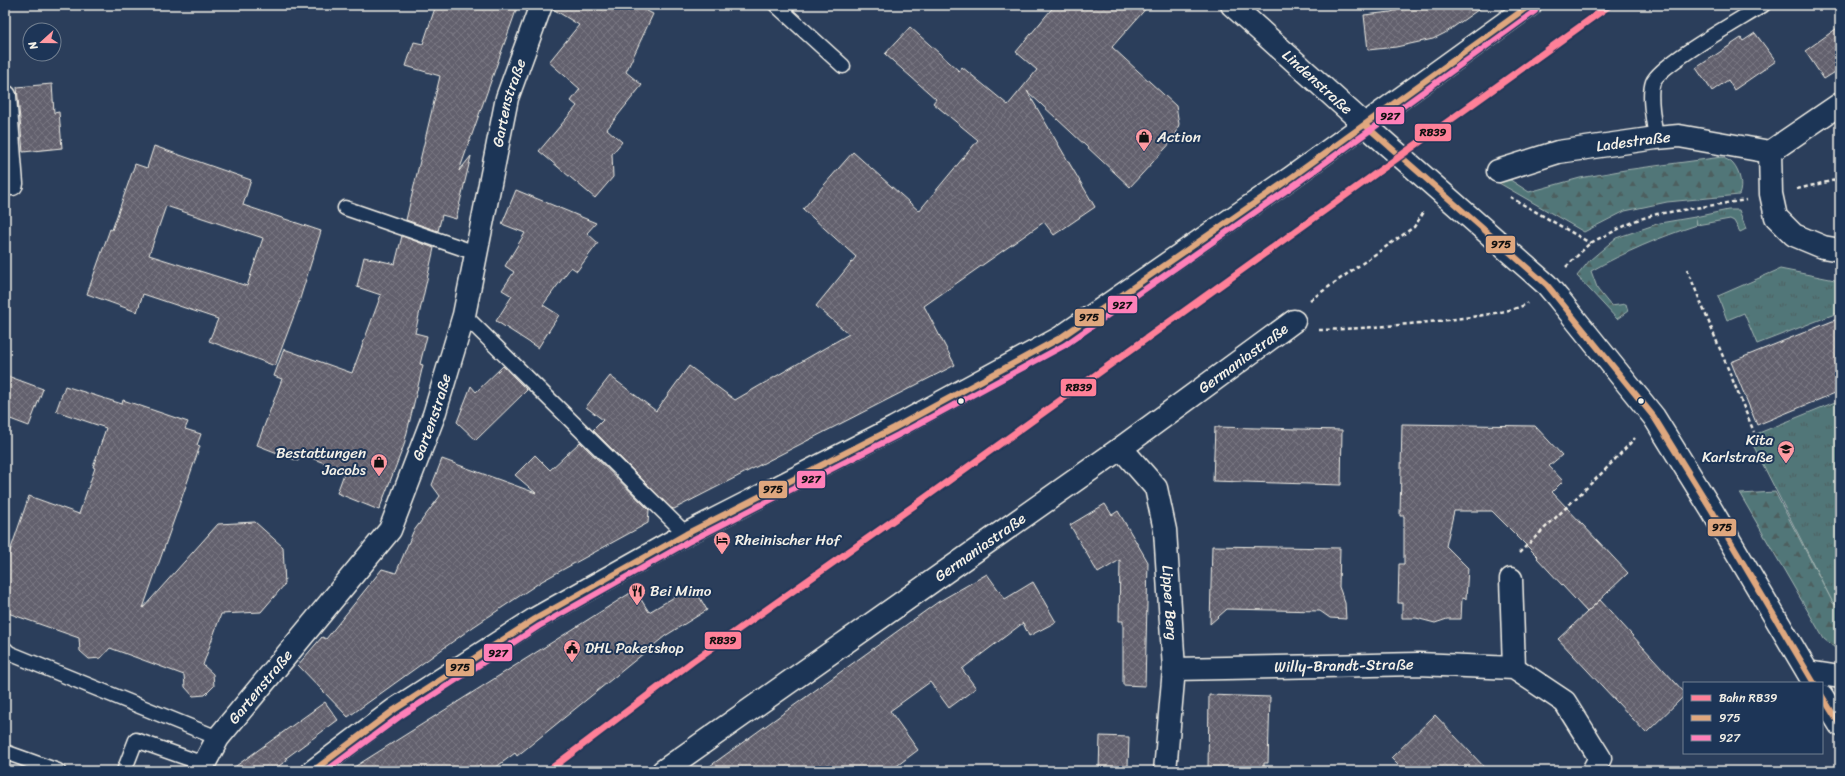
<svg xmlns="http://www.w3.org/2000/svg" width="1845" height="776" font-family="Sriracha,sans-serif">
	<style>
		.grass { fill: url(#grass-tufts); stroke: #a2b4b0 }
		.forest { fill: url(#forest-firs); stroke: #a2b4b0 }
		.building { fill: url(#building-cross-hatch); stroke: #f4f1e8; fill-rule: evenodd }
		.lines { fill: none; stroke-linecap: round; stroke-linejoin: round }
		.service-casing { stroke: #f4f1e8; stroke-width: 17 }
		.minor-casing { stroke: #f4f1e8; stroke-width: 25 }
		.tertiary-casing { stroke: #f4f1e8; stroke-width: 25 }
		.path { stroke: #f4f1e8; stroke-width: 2.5; stroke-dasharray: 4 3; stroke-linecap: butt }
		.service { stroke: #1d3557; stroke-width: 14 }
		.minor { stroke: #1d3557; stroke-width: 22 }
		.tertiary { stroke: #1d3557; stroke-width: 22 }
		.bus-1-casing { stroke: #1d3557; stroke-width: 9 }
		.bus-2-casing { stroke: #1d3557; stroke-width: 9 }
		.bus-1 { stroke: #dfa77e; stroke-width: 6 }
		.bus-2 { stroke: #ff80b9; stroke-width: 6 }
		.rail-1-casing { stroke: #1d3557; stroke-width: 10 }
		.rail-1 { stroke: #ff8098; stroke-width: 7 }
		.bus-dot { fill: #f4f1e8; stroke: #1d3557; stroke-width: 1.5 }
		.labels { text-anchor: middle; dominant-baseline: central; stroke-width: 4; stroke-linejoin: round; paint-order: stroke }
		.street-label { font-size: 15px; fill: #f4f1e8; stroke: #1d3557 }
		.poi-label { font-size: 15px; fill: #f4f1e8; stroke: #1d3557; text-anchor: start }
		.line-badge { stroke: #1d3557; stroke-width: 1.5 }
		.pale-badge-label { font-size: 11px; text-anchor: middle; font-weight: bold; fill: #111 }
	</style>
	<defs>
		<pattern id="grass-tufts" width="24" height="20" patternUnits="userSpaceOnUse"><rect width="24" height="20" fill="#517678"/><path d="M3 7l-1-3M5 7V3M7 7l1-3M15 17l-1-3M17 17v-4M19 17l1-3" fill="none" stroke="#4d5f5f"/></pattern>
		<pattern id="forest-firs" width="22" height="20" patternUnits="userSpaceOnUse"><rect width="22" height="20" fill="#517678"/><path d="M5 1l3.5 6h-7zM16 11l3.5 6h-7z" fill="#4d5f5f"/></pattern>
		<pattern id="building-cross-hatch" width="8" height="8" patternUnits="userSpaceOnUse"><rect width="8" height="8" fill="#62606d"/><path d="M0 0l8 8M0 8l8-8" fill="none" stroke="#797782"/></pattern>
	</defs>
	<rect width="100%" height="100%" fill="#2b3e5b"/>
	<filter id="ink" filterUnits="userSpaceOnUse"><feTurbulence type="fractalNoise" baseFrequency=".025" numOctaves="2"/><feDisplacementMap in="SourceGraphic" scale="8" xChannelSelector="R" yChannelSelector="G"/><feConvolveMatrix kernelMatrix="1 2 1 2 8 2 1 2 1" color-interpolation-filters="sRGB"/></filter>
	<g filter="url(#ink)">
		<!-- grass -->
		<path class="grass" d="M 1728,210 L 1739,210 L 1746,229 L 1740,232 L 1734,221 L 1730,219 L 1697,225 L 1695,217 Z
			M 1780,269 L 1840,281 L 1840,312 L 1757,344 L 1744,313 L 1727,320 L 1718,296 Z
			M 1840,400 L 1840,607 L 1833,603 L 1749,437 Z"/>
		<!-- forest -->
		<path class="forest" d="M 1722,157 C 1725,159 1731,161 1733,164 C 1740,172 1743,186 1739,195 L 1667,202 L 1625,211 L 1584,232 L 1492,179 L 1498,172 L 1529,192 L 1580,178 L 1625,170 Z
			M 1695,217 L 1697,225 C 1660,237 1625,252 1591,271 L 1598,290 L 1611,306 L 1626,304 L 1628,311 L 1617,319 L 1577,276 L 1590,260 L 1616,238 L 1660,223 Z
			M 1775,492 L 1833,603 L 1840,607 L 1840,652 L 1824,639 L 1740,494 Z"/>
		<!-- building -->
		<path class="building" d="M 436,5 L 518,5 L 459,171 L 471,156 L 456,219 L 442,215 L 438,231 L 406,220 L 440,76 L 406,66 L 414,42 L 423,44 Z
			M 553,5 L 635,5 L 653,14 L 626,72 L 642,85 L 607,129 L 622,142 L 612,154 L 613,177 L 595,198 L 539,151 L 577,106 L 571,101 L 580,89 L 549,62 L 579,25 L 553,9 Z
			M 1055,5 L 1149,5 L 1112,47 L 1176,106 L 1179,124 L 1175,138 L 1130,187 L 1027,91 L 1095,207 L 1054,235 L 1044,222 L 924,306 L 955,365 L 674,509 L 671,508 L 593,430 L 603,420 L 586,407 L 610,376 L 656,411 L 689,366 L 735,400 L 849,334 L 816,306 L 856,257 L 803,209 L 853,152 L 919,211 L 978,140 L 933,103 L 936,99 L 885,54 L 910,27 L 959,71 L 962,67 L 1008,105 L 1037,70 L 1016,52 Z
			M 1413,5 L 1485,5 L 1445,33 L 1433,39 L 1396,47 L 1368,50 L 1364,15 L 1391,12 Z
			M 1840,26 L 1840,69 L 1824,79 L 1805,51 Z
			M 1755,33 L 1776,61 L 1734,90 L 1728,80 L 1712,91 L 1696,68 L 1741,38 L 1743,41 Z
			M 52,84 L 54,113 L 59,112 L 62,148 L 23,152 L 17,87 Z
			M 154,146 L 251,180 L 243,205 L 321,231 L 298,305 L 275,366 L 209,341 L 218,319 L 143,294 L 137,312 L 87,294 L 110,229 L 112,230 L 135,164 L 147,168 ZM 166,206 L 263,238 L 247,286 L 149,255 Z
			M 516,190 L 596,223 L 587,233 L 598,243 L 577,271 L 571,267 L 543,305 L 559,315 L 538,348 L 496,321 L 512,296 L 502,290 L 514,272 L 505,266 L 525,233 L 502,224 Z
			M 402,236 L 434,248 L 415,333 L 427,336 L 420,364 L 423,365 L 404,445 L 379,510 L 337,493 L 345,471 L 301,454 L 298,461 L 257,445 L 282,379 L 274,376 L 284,349 L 352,373 L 381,295 L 357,287 L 364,257 L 395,264 Z
			M 1840,318 L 1840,391 L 1757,425 L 1731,362 Z
			M 503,366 L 527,390 L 476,440 L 457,422 L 471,386 L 476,392 Z
			M 5,375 L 43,389 L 29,426 L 5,417 Z
			M 65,386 L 122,404 L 123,400 L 188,422 L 185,429 L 201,434 L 197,445 L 200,446 L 143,608 L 218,524 L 255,522 L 283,547 L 285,584 L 261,612 L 221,614 L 203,665 L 213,674 L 214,686 L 205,695 L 193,696 L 185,687 L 184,675 L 110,648 L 101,658 L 89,659 L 80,651 L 79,638 L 5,612 L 5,566 L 29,496 L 79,514 L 95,468 L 93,467 L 106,428 L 56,411 Z
			M 1402,424 L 1535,426 L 1562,455 L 1549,466 L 1563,481 L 1552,492 L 1628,573 L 1587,612 L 1537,558 L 1538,557 L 1492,511 L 1454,511 L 1446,546 L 1468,568 L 1466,599 L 1462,598 L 1461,619 L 1447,619 L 1435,623 L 1416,618 L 1402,618 L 1402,603 L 1398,603 L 1399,564 L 1404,564 L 1404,516 L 1400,516 Z
			M 1215,427 L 1342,430 L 1341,485 L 1213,481 Z
			M 580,442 L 649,510 L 648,523 L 542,581 L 473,627 L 348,717 L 298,665 L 322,637 L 326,639 L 382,569 L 396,573 L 413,532 L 440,496 L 432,485 L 442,459 L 536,493 L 515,475 L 535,455 L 550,470 Z
			M 1105,504 L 1112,515 L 1118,511 L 1148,562 L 1145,686 L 1123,685 L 1123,621 L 1119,621 L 1120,560 L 1098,573 L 1070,525 Z
			M 1212,546 L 1340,548 L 1339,587 L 1345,603 L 1346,619 L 1330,618 L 1320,611 L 1227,609 L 1210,624 Z
			M 987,574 L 1005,599 L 1033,582 L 1056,622 L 1029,636 L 1023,623 L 962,669 L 976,688 L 949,708 L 930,682 L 890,711 L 918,750 L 890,771 L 703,771 L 938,602 Z
			M 693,586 L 707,610 L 665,636 L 517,756 L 515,753 L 491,771 L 348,771 L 635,590 L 649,612 Z
			M 1600,600 L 1684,692 L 1684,696 L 1646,733 L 1558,639 Z
			M 1209,695 L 1270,697 L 1268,763 L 1264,763 L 1264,771 L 1208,771 Z
			M 325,702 L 338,720 L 286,758 L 287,760 L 272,771 L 229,771 Z
			M 1435,715 L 1488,771 L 1404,771 L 1391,758 Z
			M 1100,736 L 1129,737 L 1128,766 L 1122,767 L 1122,771 L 1099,771 Z"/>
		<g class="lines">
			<!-- service casing -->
			<g class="service-casing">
				<path id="service" d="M 776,5 L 843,66
					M 1656,138 C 1654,123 1648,96 1653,82 C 1660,64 1743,18 1763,5
					M 345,208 L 476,253
					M 464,315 L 686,534
					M 5,649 L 9,653 L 218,738
					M 5,752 L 58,771
					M 124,771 L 136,740 L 204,764"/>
			</g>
			<!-- minor casing -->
			<g class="minor-casing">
				<g id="minor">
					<path id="s1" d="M 1232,5 L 1365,125"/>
					<path d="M 5,96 L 12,184"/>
					<path d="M 1770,152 L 1771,194 L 1776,217 L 1794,235 L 1823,247 L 1840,250"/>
					<path d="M 1770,152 L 1840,104"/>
					<path id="s2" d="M 1498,171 L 1558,152 L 1656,138 L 1679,136 L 1770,152"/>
					<path id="s3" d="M 1121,448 L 1156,488 L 1165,530 L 1174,669 L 1165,771"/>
					<path d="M 1511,579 L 1514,668"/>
					<path id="s4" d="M 1174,669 L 1418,664 L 1514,668 L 1565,702 L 1600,758 L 1593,771"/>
					<path d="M 1808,672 L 1840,677"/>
					<path id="s5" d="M 203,771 L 204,764 L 218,738 L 390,530 L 434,415 L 464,315 L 507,98 L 541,5"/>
					<path id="s6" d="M 663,771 L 1121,448 L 1294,321"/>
				</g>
			</g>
			<!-- tertiary casing -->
			<g class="tertiary-casing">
				<path id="tertiary" d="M 1365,125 L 1547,285 L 1558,298 L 1654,417 L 1711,509 L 1814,683
					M 1822,696 L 1840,725
					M 313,771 L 394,710 L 535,619 L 686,534 L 894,428 L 1060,338 L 1292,177 L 1530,5"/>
			</g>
			<!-- path -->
			<path class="path" d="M 1797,189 L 1840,179
				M 1510,197 L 1590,243
				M 1566,267 L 1590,243 L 1637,220 L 1657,214 L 1746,200
				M 1687,269 L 1754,432
				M 1310,300 L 1414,227 L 1424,212
				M 1319,330 C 1348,330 1512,318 1527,303
				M 1519,553 L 1604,471 L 1635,438"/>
			<!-- service -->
			<use href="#service" class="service"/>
			<!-- minor -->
			<use href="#minor" class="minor"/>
			<!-- tertiary -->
			<use href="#tertiary" class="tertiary"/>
			<!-- bus-1 casing -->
			<g class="bus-1-casing">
				<path id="bus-1" d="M 1365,125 L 1547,285 L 1654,417 L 1711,509 L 1814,683
					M 1822,696 L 1840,725
					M 313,771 L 394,710 L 535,619 L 686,534 L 894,428 L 1060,338 L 1292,177 L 1530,5"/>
			</g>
			<!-- bus-2 casing -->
			<g class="bus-2-casing">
				<path id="bus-2" d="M 326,771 L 399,717 L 539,626 L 690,541 L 898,435 L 1065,345 L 1297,183 L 1535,11"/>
			</g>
			<!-- bus-1 -->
			<use href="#bus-1" class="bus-1"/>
			<!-- bus-2 -->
			<use href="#bus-2" class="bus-2"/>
			<!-- rail-1 casing -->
			<g class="rail-1-casing">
				<path id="rail-1" d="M 548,771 L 692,662 L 915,505 L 1610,5"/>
			</g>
			<!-- rail-1 -->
			<use href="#rail-1" class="rail-1"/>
		</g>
	</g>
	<!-- icons -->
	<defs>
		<g id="shop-pin" transform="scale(0.9)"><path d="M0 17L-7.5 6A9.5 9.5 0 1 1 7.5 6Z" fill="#ff9aa2" stroke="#1d3557"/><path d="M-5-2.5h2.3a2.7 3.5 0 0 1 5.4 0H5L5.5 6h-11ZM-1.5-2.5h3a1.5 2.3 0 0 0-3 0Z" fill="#111"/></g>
		<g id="school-pin" transform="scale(0.9)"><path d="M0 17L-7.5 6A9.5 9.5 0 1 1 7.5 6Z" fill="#ff9aa2" stroke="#1d3557"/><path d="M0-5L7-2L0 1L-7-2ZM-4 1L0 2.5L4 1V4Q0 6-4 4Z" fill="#111"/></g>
		<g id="hotel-pin" transform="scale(0.9)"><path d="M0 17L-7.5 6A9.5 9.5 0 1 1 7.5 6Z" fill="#ff9aa2" stroke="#1d3557"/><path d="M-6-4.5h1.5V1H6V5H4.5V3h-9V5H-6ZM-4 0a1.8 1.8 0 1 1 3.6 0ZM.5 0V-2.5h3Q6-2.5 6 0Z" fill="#111"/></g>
		<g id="restaurant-pin" transform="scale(0.9)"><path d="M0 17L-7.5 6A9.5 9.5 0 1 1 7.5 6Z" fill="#ff9aa2" stroke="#1d3557"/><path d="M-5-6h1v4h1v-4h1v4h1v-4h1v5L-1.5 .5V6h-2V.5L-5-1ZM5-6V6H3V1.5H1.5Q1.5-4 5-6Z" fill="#111"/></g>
		<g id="civic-pin" transform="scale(0.9)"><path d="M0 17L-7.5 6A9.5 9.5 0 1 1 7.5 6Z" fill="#ff9aa2" stroke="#1d3557"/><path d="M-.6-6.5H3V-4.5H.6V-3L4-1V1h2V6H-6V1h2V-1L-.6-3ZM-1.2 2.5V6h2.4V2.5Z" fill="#111"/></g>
	</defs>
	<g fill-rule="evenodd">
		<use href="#shop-pin" x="1144" y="137"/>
		<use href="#school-pin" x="1786" y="449"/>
		<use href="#shop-pin" x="379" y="462"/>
		<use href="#hotel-pin" x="722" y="540"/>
		<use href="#restaurant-pin" x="637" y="591"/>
		<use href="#civic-pin" x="572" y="648"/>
	</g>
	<!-- markers -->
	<g class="bus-dot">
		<circle cx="961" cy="401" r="3.5"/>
		<circle cx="1641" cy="401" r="3.5"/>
	</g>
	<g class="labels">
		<!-- street labels -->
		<g class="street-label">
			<text stroke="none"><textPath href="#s1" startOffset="115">Lindenstraße</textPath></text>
			<text stroke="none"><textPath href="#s5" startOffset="751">Gartenstraße</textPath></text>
			<text stroke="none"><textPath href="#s2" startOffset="139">Ladestraße</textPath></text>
			<text stroke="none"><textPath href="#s6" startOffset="712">Germaniastraße</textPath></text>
			<text stroke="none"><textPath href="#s5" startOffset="427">Gartenstraße</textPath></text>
			<text stroke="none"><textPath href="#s6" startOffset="388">Germaniastraße</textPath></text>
			<text stroke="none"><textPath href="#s3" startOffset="169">Lipper Berg</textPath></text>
			<text stroke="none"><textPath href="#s4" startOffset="170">Willy-Brandt-Straße</textPath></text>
			<text stroke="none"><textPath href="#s5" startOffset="103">Gartenstraße</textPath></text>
		</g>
		<!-- poi labels -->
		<g class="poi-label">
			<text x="1157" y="137">Action</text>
			<text x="1773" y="440" text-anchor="end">Kita<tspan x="1773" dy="17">Karlstraße</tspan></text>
			<text x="366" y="453" text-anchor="end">Bestattungen<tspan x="366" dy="17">Jacobs</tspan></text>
			<text x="735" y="540">Rheinischer Hof</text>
			<text x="650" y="591">Bei Mimo</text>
			<text x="585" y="648">DHL Paketshop</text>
		</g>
	</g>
	<g class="line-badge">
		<rect x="1375" y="106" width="30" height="19" rx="4" fill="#ff80b9"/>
		<rect x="1414" y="123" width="38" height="19" rx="4" fill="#ff8098"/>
		<rect x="1485" y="235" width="31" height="19" rx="4" fill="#dfa77e"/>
		<rect x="1107" y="295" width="31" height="19" rx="4" fill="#ff80b9"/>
		<rect x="1074" y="308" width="31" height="19" rx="4" fill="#dfa77e"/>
		<rect x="1060" y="378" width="37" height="19" rx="4" fill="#ff8098"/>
		<rect x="796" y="470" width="30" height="19" rx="4" fill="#ff80b9"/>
		<rect x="758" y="480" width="30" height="19" rx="4" fill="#dfa77e"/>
		<rect x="1707" y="518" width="30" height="19" rx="4" fill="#dfa77e"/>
		<rect x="704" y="631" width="38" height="19" rx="4" fill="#ff8098"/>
		<rect x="483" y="643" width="30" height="19" rx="4" fill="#ff80b9"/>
		<rect x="445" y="658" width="30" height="19" rx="4" fill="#dfa77e"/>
	</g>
	<g class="pale-badge-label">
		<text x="1390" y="120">927</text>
		<text x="1433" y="136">RB39</text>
		<text x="1501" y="248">975</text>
		<text x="1122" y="309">927</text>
		<text x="1089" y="321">975</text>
		<text x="1079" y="391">RB39</text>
		<text x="811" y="483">927</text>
		<text x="773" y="493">975</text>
		<text x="1722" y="531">975</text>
		<text x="723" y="644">RB39</text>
		<text x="498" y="657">927</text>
		<text x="460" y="671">975</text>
	</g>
	<!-- margin -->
	<rect width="1845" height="776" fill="none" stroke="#1d3557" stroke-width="20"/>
	<rect x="10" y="10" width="1825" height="756" fill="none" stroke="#f4f1e8" stroke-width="1.5" filter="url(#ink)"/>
	<!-- legend -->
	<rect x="1683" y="682" width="140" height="72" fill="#1d3557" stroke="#738091"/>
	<rect x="1691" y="695" width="20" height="6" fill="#ff8098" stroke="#738091"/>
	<text x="1719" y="702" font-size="12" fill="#f4f1e8">Bahn RB39</text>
	<rect x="1691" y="715" width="20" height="6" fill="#dfa77e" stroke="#738091"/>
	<text x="1719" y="722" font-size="12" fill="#f4f1e8">975</text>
	<rect x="1691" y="735" width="20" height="6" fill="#ff80b9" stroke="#738091"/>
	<text x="1719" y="742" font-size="12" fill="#f4f1e8">927</text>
	<!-- north arrow -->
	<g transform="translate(42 42) rotate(249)"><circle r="19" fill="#1d3557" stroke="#738091"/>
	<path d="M0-3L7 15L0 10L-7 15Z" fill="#ff9aa2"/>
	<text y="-6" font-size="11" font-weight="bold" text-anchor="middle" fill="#f4f1e8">N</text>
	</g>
</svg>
